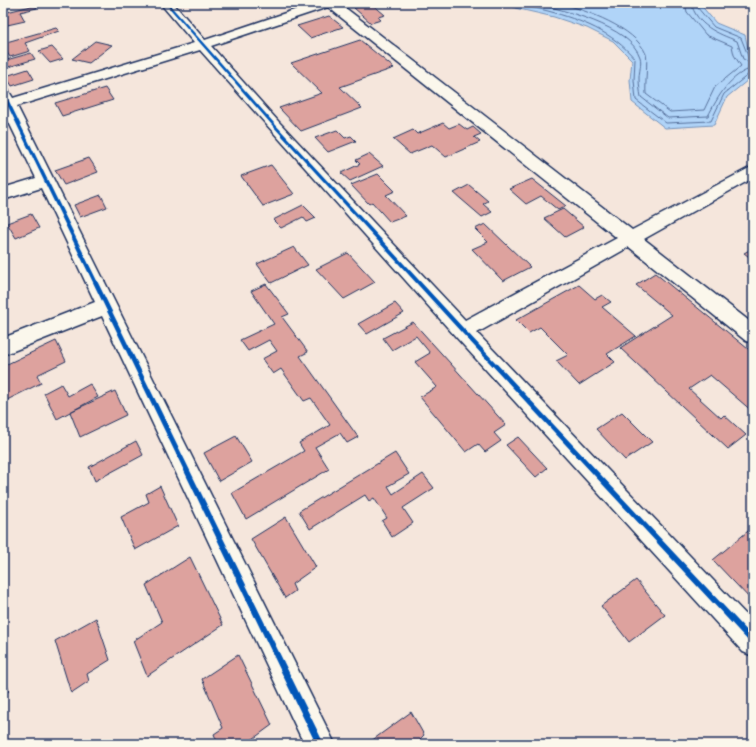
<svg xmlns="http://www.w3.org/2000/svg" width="756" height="747" font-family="Delius,sans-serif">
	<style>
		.water { fill: #b0d4f8; stroke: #7492ba }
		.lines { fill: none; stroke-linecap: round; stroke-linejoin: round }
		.shore { stroke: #57719c; stroke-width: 1 }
		.building { fill: #dda29e; stroke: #1b2f5e }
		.minor-casing { stroke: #1b2f5e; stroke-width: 3 }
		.minor { fill: #fbf7ec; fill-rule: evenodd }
		.cycleway-casing { stroke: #fbf7ec; stroke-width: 3 }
		.cycleway { fill: #0057b8; fill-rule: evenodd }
	</style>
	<rect width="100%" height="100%" fill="#f5e6dc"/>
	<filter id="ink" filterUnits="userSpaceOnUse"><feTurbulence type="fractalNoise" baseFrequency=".025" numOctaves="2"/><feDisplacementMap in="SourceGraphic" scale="8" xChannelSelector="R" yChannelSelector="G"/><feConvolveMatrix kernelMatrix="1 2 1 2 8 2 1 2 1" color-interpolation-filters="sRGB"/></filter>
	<g filter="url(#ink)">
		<!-- water -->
		<path class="water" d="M 509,3 L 699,3 L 716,23 L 745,35 L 748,49 L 753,57 L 753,76 L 727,97 L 714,125 L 665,128 L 632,102 L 630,80 L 632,60 L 613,41 L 587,28 L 554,17 L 515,8 Z"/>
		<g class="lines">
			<!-- shore -->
			<path class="shore" d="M 515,3 C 526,7 537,8 548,11 C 581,20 613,32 635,59 L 634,80 L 636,100 L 666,123 L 711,121 L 724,94 L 749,74 L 753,74
				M 535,3 C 562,10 630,26 640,57 C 642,63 639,72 639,78 C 639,85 640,91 641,97 L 668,118 L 708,116 C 718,97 730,74 753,68
				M 561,3 C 586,11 635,27 646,54 C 648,60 645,85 646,94 L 670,112 L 704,110 L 715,87 L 741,66 L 734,55 L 732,46 L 706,35 L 687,12 L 685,3
				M 691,3 C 697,26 717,33 737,41 L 743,59 L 753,64
				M 696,3 L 697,7 L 714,27 L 741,38 L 749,58 L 753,59"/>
		</g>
		<!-- building -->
		<path class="building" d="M 371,3 L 385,15 L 378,17 L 381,20 L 371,23 L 354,8 Z
			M 35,5 L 37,8 L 20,12 L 25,21 L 3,26 L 3,13 Z
			M 329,16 L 343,27 L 310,38 L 297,26 Z
			M 56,28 L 59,31 L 25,43 L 30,51 L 10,57 L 3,47 L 3,43 Z
			M 360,40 L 394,68 L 340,87 L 362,108 L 301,131 L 279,108 L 322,93 L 291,63 Z
			M 95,41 L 112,45 L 89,63 L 72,59 Z
			M 52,47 L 63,59 L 50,63 L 39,51 Z
			M 31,53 L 35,59 L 5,68 L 3,65 L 3,61 Z
			M 28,69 L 34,79 L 12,86 L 6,76 Z
			M 105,88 L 113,100 L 62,116 L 55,103 Z
			M 443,123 L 449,128 L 459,124 L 467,130 L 473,127 L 481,134 L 474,137 L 480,142 L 446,157 L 432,145 L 410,154 L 393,139 L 413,130 L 417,134 Z
			M 337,130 L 345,138 L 351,136 L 356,141 L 328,152 L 315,138 Z
			M 369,154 L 383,166 L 350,181 L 341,173 L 360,164 L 356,160 Z
			M 89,158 L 98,172 L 64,185 L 55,170 Z
			M 271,165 L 294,194 L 263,206 L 241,176 Z
			M 378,174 L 395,191 L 386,195 L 406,216 L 390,222 L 372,202 L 369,204 L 351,185 Z
			M 532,179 L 566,206 L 558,210 L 541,196 L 526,204 L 509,189 Z
			M 469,185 L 488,201 L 483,204 L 492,212 L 482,217 L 454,193 Z
			M 101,195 L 107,207 L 80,217 L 74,205 Z
			M 303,205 L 316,218 L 307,222 L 303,217 L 281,228 L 273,220 Z
			M 563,209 L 584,227 L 565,237 L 544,218 Z
			M 31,214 L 39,228 L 16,238 L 7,223 Z
			M 485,224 L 530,267 L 503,281 L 472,249 L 488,242 L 475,229 Z
			M 294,247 L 308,265 L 271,283 L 257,264 Z
			M 753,248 L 753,260 L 744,253 Z
			M 348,253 L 375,282 L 344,299 L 316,269 Z
			M 655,273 L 753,353 L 753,412 L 710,375 L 689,389 L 721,418 L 724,415 L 746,435 L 728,449 L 620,348 L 672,315 L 636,285 Z
			M 266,284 L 289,314 L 282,317 L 308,352 L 300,356 L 358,437 L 347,443 L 340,433 L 315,447 L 329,469 L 246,519 L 232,493 L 304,451 L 299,443 L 330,425 L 311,398 L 304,401 L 281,369 L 273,374 L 262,359 L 277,351 L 269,340 L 248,351 L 240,340 L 274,324 L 251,291 Z
			M 579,285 L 595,299 L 602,295 L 611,302 L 602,307 L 636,336 L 607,354 L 615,362 L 579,385 L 556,361 L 568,355 L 540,327 L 529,333 L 516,320 Z
			M 395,303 L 404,313 L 367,334 L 358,324 Z
			M 413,322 L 506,425 L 494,433 L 501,441 L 485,452 L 478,444 L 466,452 L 420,397 L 437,387 L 415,362 L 430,353 L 416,336 L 392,350 L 383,338 Z
			M 56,341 L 66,361 L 37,375 L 41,383 L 3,402 L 3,366 Z
			M 61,384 L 68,396 L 90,384 L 98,397 L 57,419 L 44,393 Z
			M 115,391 L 126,415 L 80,437 L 70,412 Z
			M 622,412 L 652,442 L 625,460 L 596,429 Z
			M 236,436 L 252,462 L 219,481 L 204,453 Z
			M 518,437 L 547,468 L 536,477 L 506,445 Z
			M 136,441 L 143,455 L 95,481 L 89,467 Z
			M 395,453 L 409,474 L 388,486 L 393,494 L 423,474 L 434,488 L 403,508 L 413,523 L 392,537 L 382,521 L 387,518 L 374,498 L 369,501 L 365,495 L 310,529 L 299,511 Z
			M 160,486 L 178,526 L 135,550 L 121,517 L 149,502 L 146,494 Z
			M 286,517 L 316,567 L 292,584 L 295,591 L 285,598 L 251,539 Z
			M 753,527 L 753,602 L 713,560 Z
			M 190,557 L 223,625 L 147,676 L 133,641 L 162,622 L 146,585 Z
			M 636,580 L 665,615 L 629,642 L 601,606 Z
			M 96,618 L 110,660 L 87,674 L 89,681 L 71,693 L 55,641 Z
			M 238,655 L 272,725 L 246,744 L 218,744 L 214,734 L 223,728 L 202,679 Z
			M 3,672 L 9,691 L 3,695 Z
			M 411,712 L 424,735 L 420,739 L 423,744 L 367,744 Z"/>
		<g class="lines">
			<!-- minor casing -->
			<g class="minor-casing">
				<path id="minor" d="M 160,3 L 173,3 L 205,40 L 315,3 L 339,3 L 632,230 L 753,166 L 753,178 L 644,239 L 753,324 L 753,343 L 746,341 L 629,247 L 477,333 L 753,622 L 753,656 L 743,652 L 456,337 L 200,50 L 17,106 L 335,744 L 304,744 L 102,316 L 3,355 L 3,338 L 95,302 L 41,188 L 3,200 L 3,188 L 36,178 L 3,110 L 3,89 L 8,90 L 13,98 L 194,43 ZM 328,7 L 617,238 L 465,320 L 278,121 L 211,46 Z"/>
			</g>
			<!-- minor -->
			<use href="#minor" class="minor"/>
			<!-- cycleway casing -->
			<g class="cycleway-casing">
				<path id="cycleway" d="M 165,3 L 168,3 L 274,123 L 465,330 L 753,637 L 753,645 L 751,644 L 461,332 L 272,125 Z
					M 3,92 L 5,93 L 324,744 L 316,744 L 3,96 Z"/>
			</g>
			<!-- cycleway -->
			<use href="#cycleway" class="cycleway"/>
		</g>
	</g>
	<!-- margin -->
	<rect width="756" height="747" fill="none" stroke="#fbf7ec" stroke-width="16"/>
	<rect x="8" y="8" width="740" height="731" fill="none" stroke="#1b2f5e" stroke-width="1.5" filter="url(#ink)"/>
</svg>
